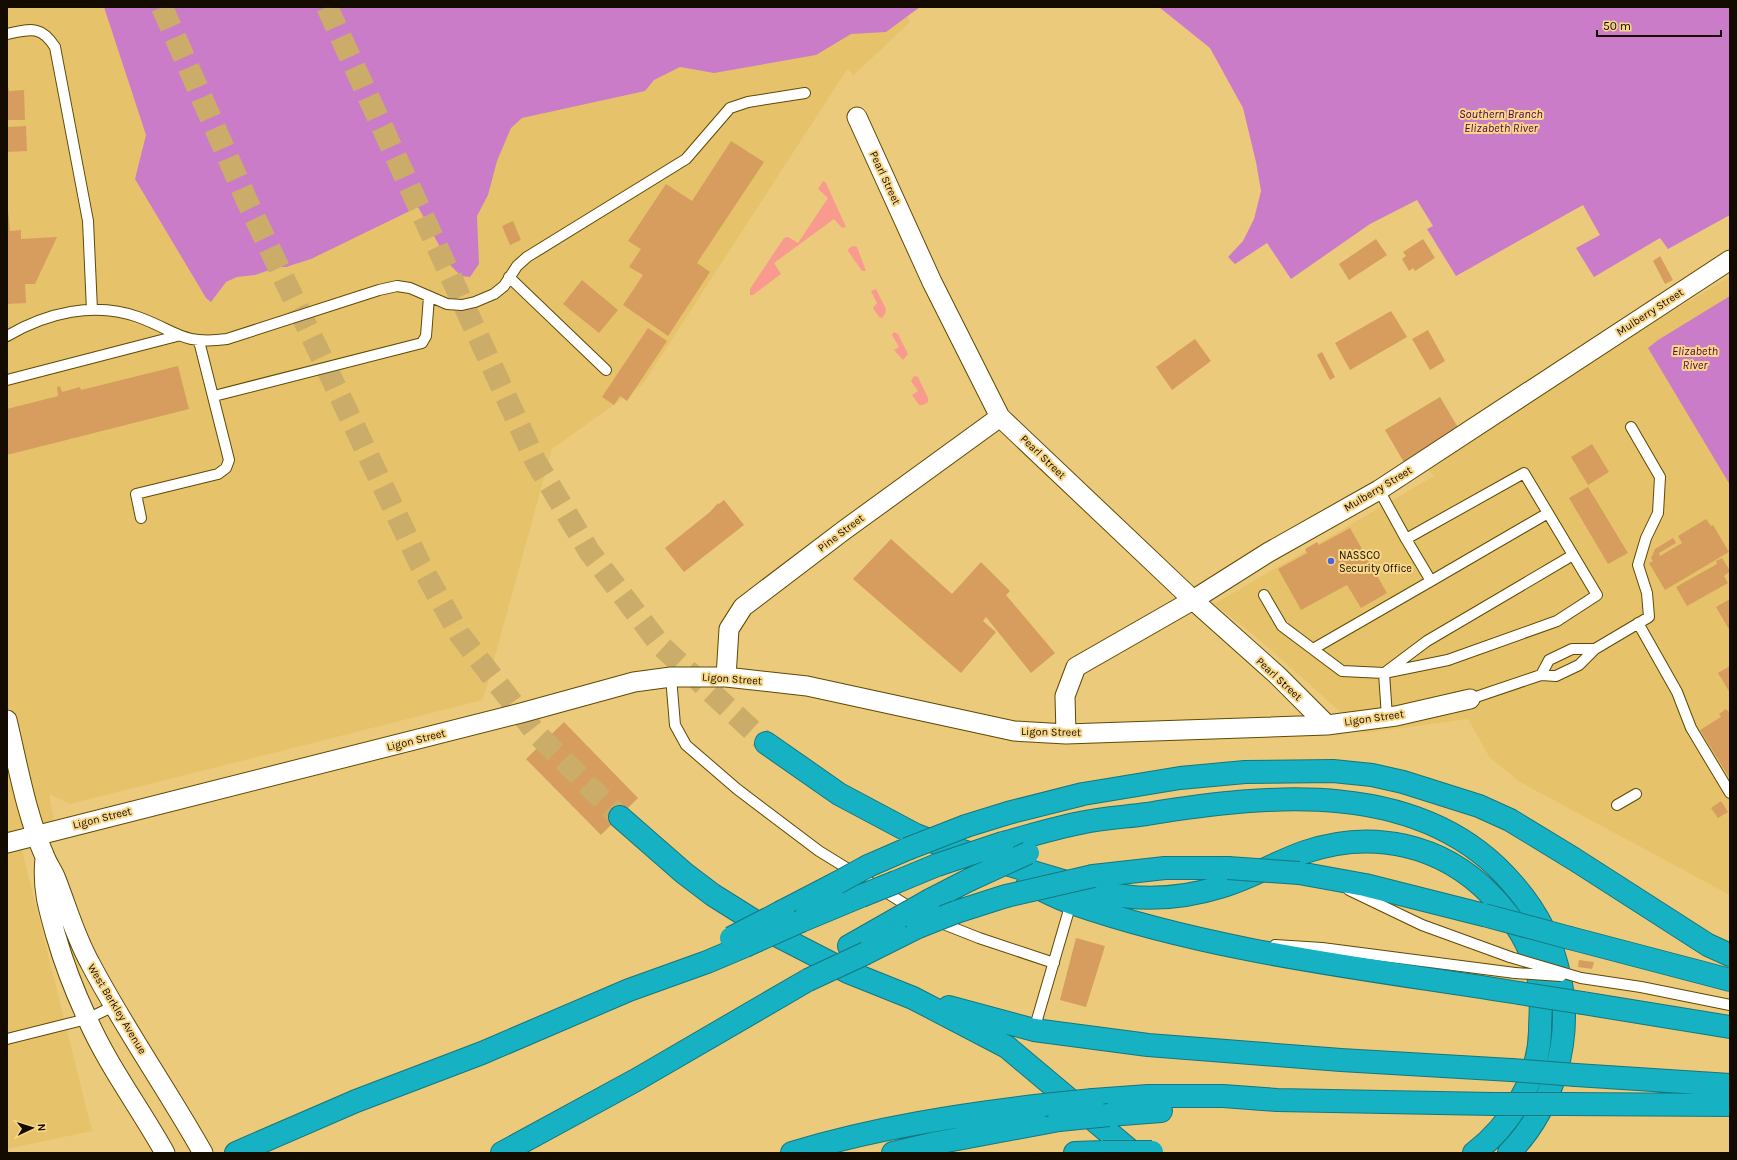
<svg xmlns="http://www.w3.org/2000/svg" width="1737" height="1160" font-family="Karla,sans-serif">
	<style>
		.built { fill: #e6c36b }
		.green { fill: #f99a8e }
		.water { fill: #ca7cc9 }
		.building { fill: #d69d5f }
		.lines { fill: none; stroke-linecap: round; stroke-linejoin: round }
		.highway-tunnel { stroke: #cbad69; stroke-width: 22; stroke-dasharray: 22 11; stroke-linecap: butt }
		.lane-casing { stroke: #604904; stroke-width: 12 }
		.street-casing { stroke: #604904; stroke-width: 21 }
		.highway-casing { stroke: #15777e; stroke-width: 24 }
		.lane { stroke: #fff; stroke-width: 10 }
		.street { stroke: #fff; stroke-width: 19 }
		.highway { stroke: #16b1c2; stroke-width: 22 }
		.lane-bridge-casing { stroke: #604904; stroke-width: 12; stroke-linecap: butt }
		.highway-bridge-casing { stroke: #15777e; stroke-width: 24; stroke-linecap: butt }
		.lane-bridge { stroke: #fff; stroke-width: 10 }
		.highway-bridge { stroke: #16b1c2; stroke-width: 22 }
		.poi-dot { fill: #4568db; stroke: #f8d788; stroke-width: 1.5 }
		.labels { text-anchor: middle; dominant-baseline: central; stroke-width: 4; stroke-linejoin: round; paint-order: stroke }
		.street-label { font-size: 11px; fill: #130a00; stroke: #f8d788 }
		.poi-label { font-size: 11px; fill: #130a00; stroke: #f8d788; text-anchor: start }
		.water-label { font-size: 12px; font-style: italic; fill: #49004b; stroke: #f8d788 }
	</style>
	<rect width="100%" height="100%" fill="#ebca7b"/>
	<!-- built -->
	<path class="built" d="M 7,7 L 902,7 L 910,22 L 853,76 L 848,68 L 643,384 L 552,449 L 483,700 L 70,804 L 49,794 L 55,824 L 18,834 L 92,1131 L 7,1149 Z
		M 1730,277 L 1730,895 L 1520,782 L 1490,758 L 1468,719 L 1364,733 L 1255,636 L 1214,604 L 1434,476 L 1418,460 Z"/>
	<!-- green -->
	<path class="green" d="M 823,181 L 826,183 L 846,227 L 842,228 L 834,219 L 774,263 L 781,274 L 753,295 L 750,295 L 750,289 L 784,238 L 788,237 L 798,243 L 828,198 L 818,189 Z
		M 853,246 L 857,247 L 866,271 L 862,271 L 848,251 L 849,248 Z
		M 876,289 L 886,309 L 885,314 L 882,318 L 879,317 L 873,308 L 877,303 L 871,291 Z
		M 894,332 L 898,334 L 908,354 L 903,360 L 894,350 L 899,347 L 892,335 Z
		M 914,376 L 918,377 L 928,398 L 928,402 L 923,405 L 919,405 L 912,395 L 918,391 L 911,381 Z"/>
	<!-- water -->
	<path class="water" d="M 104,7 L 920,7 L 886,32 L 851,34 L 816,55 L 714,73 L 680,67 L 654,80 L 645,91 L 522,118 L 511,128 L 497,161 L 488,195 L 477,216 L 479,264 L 470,277 L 461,276 L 450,265 L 418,207 L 311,259 L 286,267 L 278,267 L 255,275 L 237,277 L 226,282 L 211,302 L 206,298 L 135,179 L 146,135 Z
		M 1159,7 L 1730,7 L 1730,215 L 1668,249 L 1660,238 L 1594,277 L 1576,248 L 1600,235 L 1583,205 L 1456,276 L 1427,229 L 1433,226 L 1417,200 L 1370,224 L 1291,279 L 1267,243 L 1235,264 L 1228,257 L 1243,241 L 1254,219 L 1261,191 L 1256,162 L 1243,108 L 1210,48 Z
		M 1730,296 L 1730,485 L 1648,348 L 1658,340 Z"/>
	<!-- building -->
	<path class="building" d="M 7,81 L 9,91 L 24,90 L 25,120 L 7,120 Z
		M 26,126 L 27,151 L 7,152 L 7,127 Z
		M 731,141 L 764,162 L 697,263 L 710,272 L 668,336 L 623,305 L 643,275 L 629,267 L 641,249 L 628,241 L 666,184 L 692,201 Z
		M 7,200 L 10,231 L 21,230 L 21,239 L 57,237 L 35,284 L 25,284 L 26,303 L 7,304 Z
		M 513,221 L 521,240 L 510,245 L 502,226 Z
		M 1376,239 L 1387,255 L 1349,280 L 1339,264 Z
		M 1423,239 L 1435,258 L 1415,271 L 1413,268 L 1409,271 L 1402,259 L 1406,256 L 1403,252 Z
		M 1660,256 L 1673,280 L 1665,284 L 1653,261 Z
		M 582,280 L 618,310 L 599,333 L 563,304 Z
		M 1391,311 L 1407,337 L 1350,370 L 1335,343 Z
		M 648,328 L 667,341 L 627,401 L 620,396 L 614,405 L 602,397 Z
		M 1428,330 L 1445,361 L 1430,370 L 1412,339 Z
		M 1195,339 L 1211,361 L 1172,390 L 1156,367 Z
		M 1322,352 L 1335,377 L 1330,380 L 1317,355 Z
		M 178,366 L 189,409 L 7,455 L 7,409 L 58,396 L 57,387 L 60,386 L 62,392 L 80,387 L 81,390 Z
		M 1440,397 L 1460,431 L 1405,464 L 1385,430 Z
		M 1592,444 L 1609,472 L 1588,485 L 1571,457 Z
		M 1588,487 L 1628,553 L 1608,564 L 1569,498 Z
		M 724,500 L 744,525 L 684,572 L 665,548 L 710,512 L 718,503 L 719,504 Z
		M 1706,519 L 1711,526 L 1713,525 L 1729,552 L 1665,590 L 1649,563 L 1653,561 L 1651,558 L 1655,549 L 1673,538 L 1676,543 L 1659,553 L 1660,556 L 1682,543 L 1678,536 Z
		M 1350,528 L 1387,593 L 1361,608 L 1347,585 L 1301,610 L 1278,569 L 1307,553 L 1305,549 L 1317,542 L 1319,545 Z
		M 891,539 L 952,594 L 981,562 L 1010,591 L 1006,595 L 1055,653 L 1031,673 L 986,617 L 983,621 L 996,632 L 961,673 L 853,579 Z
		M 1722,558 L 1730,571 L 1724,576 L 1728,583 L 1687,606 L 1676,587 L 1717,564 L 1716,561 Z
		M 1730,599 L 1730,631 L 1716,607 Z
		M 1730,666 L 1730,693 L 1718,673 Z
		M 1726,709 L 1730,713 L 1730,779 L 1700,730 L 1721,717 L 1719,714 Z
		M 564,722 L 638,798 L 601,835 L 526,759 Z
		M 1721,801 L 1728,812 L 1718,818 L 1711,808 Z
		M 1076,938 L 1105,946 L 1086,1007 L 1060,1000 Z
		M 1579,960 L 1594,962 L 1592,969 L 1578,967 Z"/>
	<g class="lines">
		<!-- highway-tunnel -->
		<path class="highway-tunnel" d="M 162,7 L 247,201 L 420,564 L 460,635 L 536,733 L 620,817
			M 327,7 L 536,462 L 589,551 L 661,646 L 766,743"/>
		<!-- lane casing -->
		<g class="lane-casing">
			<path id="lane" d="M 7,34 C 30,29 41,25 55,47 L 88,221 L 92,310
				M 509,277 L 606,370
				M 7,336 C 46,313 95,301 138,317 C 177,331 181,345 227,339 L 379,290 L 397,286 L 410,288 L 447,304 L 462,305 L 475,302 L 494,294 L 504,286 L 517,266 L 527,257 L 686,159 L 730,108 L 748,102 L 805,93
				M 7,380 L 177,336
				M 214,396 L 422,343 L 426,336 L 429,297
				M 1379,490 L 1406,539
				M 141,518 L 136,494 L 218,474 L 226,468 L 229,460 L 199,341
				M 1431,581 L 1548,513
				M 1264,595 L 1282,626 L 1342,671 L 1384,673 L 1387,717
				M 1638,623 L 1677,692 L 1691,728 L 1730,793
				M 1313,649 L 1431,581 L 1406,539 L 1524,473 L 1597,595 L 1557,621 L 1448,660 L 1384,673
				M 1595,649 L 1649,617 L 1647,593 L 1638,565 L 1646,538 L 1658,513 L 1660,477 L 1631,427
				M 1387,671 L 1427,641 L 1573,555
				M 671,677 L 675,725 L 686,745 L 737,789 L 819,851 L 913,909
				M 1470,699 L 1541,675 L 1556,676 L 1579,665 L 1595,649 L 1572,649 L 1549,660 L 1541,675
				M 1617,805 L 1636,794
				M 1349,890 L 1422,925 L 1510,957
				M 936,921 L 979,938 L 1054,963
				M 1275,945 L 1322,948 L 1515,973
				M 1581,978 L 1641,987 L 1730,1005
				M 1034,1030 L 1071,903
				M 7,1039 L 87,1019 L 114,1006"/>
		</g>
		<!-- street casing -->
		<g class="street-casing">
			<path id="street" d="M 857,117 L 932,282 L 1000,417 L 1193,600 L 1277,675 L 1327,725
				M 726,677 L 729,629 L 743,607 L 843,531 L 1000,417
				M 7,720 C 18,766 26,814 45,857 C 48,865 53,871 56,879 C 67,907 75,936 90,963 C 124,1028 167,1089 203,1153
				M 1066,734 L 1065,696 L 1076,667 L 1193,600 L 1269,552 L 1379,490 L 1730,260
				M 7,843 L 521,713 L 634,682 L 671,677 L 726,677 L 807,686 L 1014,731 L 1066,734 L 1327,725 L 1396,716 L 1470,699
				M 45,858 C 42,888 48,908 56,936 C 64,964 75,992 87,1018 C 108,1066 140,1108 165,1153"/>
		</g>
		<!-- highway casing -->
		<g class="highway-casing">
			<path id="highway" d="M 766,743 L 839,794 L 916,835 L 942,845
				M 620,817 L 684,873 L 713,895 L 780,937 L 848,972 L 913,998 L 1007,1047 L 1133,1153
				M 966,826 L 1008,813 L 1083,794 L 1180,778 L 1245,772 L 1333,771 L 1372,775 L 1403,782 L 1479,806 L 1510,820 L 1574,859 L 1708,945 L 1730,955
				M 1003,843 C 1029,836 1054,828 1080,823 C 1102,818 1125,817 1147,814 C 1269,794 1422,778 1512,883 C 1537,911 1553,941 1560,979 C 1573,1040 1553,1108 1509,1153
				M 939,844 L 1100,892 C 1139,901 1181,899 1220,887 C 1249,879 1276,862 1305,852 C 1372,829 1442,844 1491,895 C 1516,921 1536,953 1540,988 C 1542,1002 1540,1017 1540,1031 C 1539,1078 1511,1125 1474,1153
				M 868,866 L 907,849
				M 1299,873 L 1365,885 L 1484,915
				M 1093,876 L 1165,868 L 1228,868
				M 896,882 L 937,865
				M 1028,883 C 1043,890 1057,898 1072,903 C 1216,953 1370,969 1519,993
				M 930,900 L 969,880
				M 783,911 L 837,883
				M 956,912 L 1006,896
				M 801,921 L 861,896
				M 1570,938 L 1730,980
				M 849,946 L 900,917
				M 866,953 L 918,927
				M 1583,1003 L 1730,1027
				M 949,1007 L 1034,1030 L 1148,1045 L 1341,1060 L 1511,1070
				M 1576,1075 L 1730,1085
				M 1093,1100 L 1148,1096 L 1223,1096 L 1277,1100 L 1493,1104
				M 1564,1104 L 1730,1105
				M 1109,1115 L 1161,1111
				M 236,1153 L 356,1101 L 482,1053 L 629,990 L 707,962 L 745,946
				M 502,1153 L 636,1080 L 808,980
				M 792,1153 C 874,1128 959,1115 1044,1105
				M 893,1153 L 936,1143 L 1059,1120
				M 1075,1153 L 1103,1152"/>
		</g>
		<!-- lane -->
		<use href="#lane" class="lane"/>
		<!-- street -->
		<use href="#street" class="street"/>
		<!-- highway -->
		<use href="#highway" class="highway"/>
		<!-- lane-bridge casing -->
		<g class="lane-bridge-casing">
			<path id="lane-bridge" d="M 1510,957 L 1581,978
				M 1515,973 L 1561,976"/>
		</g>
		<!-- highway-bridge casing -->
		<g class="highway-bridge-casing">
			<path id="highway-bridge" d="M 907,849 L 966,826
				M 937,865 L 1003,843
				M 1228,868 L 1299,873
				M 969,880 L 1028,853
				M 837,883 L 868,866
				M 861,896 L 896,882
				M 1006,896 L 1093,876
				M 1484,915 L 1570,938
				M 900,917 L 930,900
				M 918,927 L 956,912
				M 731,938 L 783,911
				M 745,946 L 801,921
				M 808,980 L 866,953
				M 1519,993 L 1583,1003
				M 1511,1070 L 1576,1075
				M 1493,1104 L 1564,1104
				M 1044,1105 L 1093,1100
				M 1059,1120 L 1109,1115
				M 1103,1152 L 1152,1152"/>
		</g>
		<!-- lane-bridge -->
		<use href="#lane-bridge" class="lane-bridge"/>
		<!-- highway-bridge -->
		<use href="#highway-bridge" class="highway-bridge"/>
	</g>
	<!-- markers -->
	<circle class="poi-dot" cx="1331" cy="561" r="4"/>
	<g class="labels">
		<!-- street labels -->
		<g class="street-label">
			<text transform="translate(885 178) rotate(65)">Pearl Street</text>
			<text transform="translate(1650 312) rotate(-33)">Mulberry Street</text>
			<text transform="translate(1043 457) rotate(44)">Pearl Street</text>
			<text transform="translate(1378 489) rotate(-31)">Mulberry Street</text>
			<text transform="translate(841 533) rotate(-37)">Pine Street</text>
			<text transform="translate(732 679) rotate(4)">Ligon Street</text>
			<text transform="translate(1279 679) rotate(43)">Pearl Street</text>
			<text transform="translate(1374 718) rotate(-8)">Ligon Street</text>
			<text transform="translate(1051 732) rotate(1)">Ligon Street</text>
			<text transform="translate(416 740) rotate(-14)">Ligon Street</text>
			<text transform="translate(102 818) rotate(-14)">Ligon Street</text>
			<text transform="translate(117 1009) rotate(59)">West Berkley Avenue</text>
		</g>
		<!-- poi labels -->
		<g class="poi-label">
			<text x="1339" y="555">NASSCO<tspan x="1339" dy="13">Security Office</tspan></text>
		</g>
		<!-- water labels -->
		<g class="water-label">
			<text x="1501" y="114">Southern Branch<tspan x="1501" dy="14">Elizabeth River</tspan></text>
			<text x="1695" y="351">Elizabeth<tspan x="1695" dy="14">River</tspan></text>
		</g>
	</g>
	<!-- border -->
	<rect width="1737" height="1160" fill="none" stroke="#130a00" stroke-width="16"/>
	<!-- north arrow -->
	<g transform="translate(32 1128) rotate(86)" stroke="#f8d788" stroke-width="3" paint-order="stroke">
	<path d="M0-3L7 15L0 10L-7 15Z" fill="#130a00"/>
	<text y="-6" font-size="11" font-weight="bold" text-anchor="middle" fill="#130a00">N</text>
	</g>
	<!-- scale -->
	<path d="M1597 30v6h124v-6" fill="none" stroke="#130a00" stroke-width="2"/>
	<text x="1603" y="30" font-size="12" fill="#130a00" stroke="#f8d788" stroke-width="3" paint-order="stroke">50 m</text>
</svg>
